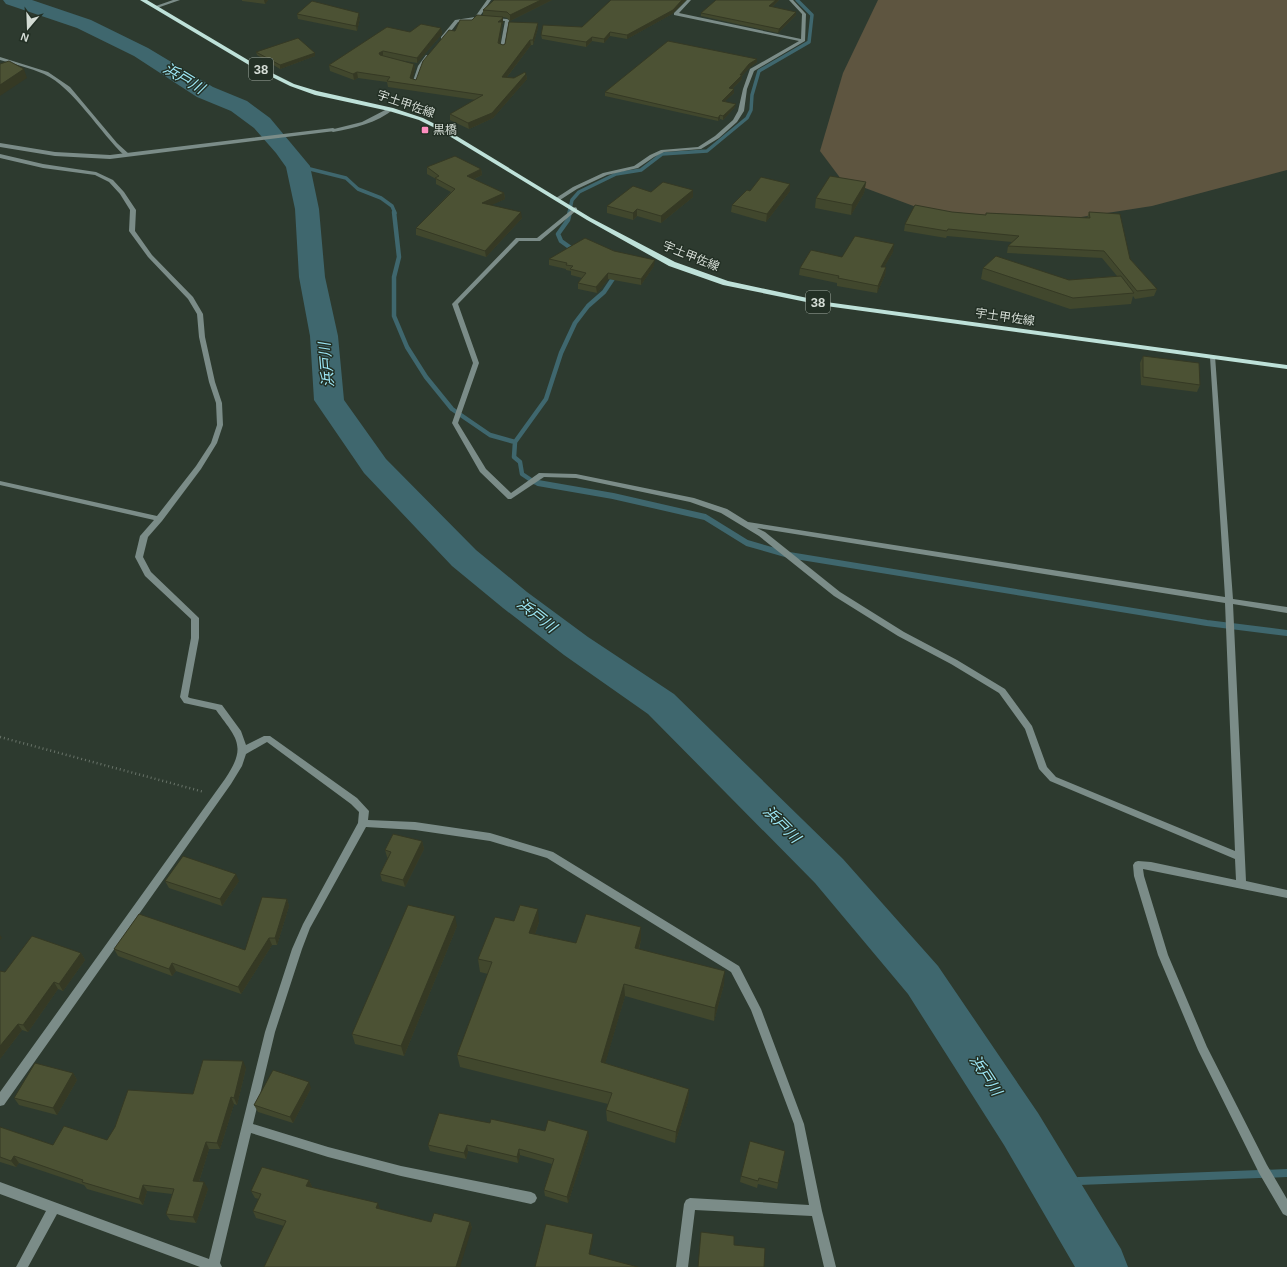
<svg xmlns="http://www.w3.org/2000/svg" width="1287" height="1267" font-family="Arial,'Noto Sans JP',sans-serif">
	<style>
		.green { fill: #5e5540 }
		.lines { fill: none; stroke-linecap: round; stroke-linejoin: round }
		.stream-far3 { stroke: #3f676e; stroke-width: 3.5 }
		.stream-far2 { stroke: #3f676e; stroke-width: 4.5 }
		.stream-far1 { stroke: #3f676e; stroke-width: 6 }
		.stream { stroke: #3f676e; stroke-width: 8 }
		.river { fill: #3f676e; fill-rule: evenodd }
		.path { stroke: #687369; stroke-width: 2.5; stroke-dasharray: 1 3; stroke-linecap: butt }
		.minor { fill: #7b8c88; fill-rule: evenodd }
		.tertiary { fill: #7b8c88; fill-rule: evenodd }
		.primary { fill: #bee1d9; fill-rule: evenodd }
		.wall { fill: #41472d }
		.shaded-wall { fill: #353924 }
		.building { fill: #4c5234; stroke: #353924 }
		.poi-dot { fill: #fd8ebf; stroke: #233025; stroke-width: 1.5 }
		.labels { text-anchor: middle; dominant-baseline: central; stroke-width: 3; stroke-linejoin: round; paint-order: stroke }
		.far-street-label { font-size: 12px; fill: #d4dcd5; stroke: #233025 }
		.far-poi-label { font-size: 12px; fill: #d4dcd5; stroke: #233025; text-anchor: start }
		.shield { fill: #233025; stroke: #9fa8a0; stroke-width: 1 }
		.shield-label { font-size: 13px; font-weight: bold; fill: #d4dcd5 }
		.water-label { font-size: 15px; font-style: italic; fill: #9de7f6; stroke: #233025 }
	</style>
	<rect width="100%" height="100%" fill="#2d3a2f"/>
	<!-- green -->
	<path class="green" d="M 878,0 L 1287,0 L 1287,170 L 1152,206 L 1062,220 L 943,217 L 841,179 L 820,151 L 843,73 Z"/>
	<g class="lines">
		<!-- stream-far3 -->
		<path class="stream-far3" d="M 298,166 L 346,178 L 358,189 L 381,198 L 392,206 L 395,213
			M 569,213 L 572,200 L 579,192 L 616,174 L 641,170 L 662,154 L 707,151 L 747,118 L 751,110 L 752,95 L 759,71 L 809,42 L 812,15 L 797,0"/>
		<!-- stream-far2 -->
		<path class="stream-far2" d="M 394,212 L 399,257 L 394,277 L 394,316 L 407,347 L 426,377 L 452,409 L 490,435 L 515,442
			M 570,212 L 568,220 L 558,234 L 561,241 L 575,251
			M 544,484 L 534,482 L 522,474 L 520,462 L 514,457 L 515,442 L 546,399 L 561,353 L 575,323 L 588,306 L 604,292 L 616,274"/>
		<!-- stream-far1 -->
		<path class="stream-far1" d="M 538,483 L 613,496 L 705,517 L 747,543 L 789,555 L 1207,623 L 1287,633"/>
		<!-- stream -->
		<path class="stream" d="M 1055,1187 L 1079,1181 L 1287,1173"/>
		<!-- river -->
		<path class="river" d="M 3,0 L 32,0 L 91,20 L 148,48 L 213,87 L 247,101 L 270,118 L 310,166 L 319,209 L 325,277 L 338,336 L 344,400 L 386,459 L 476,550 L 527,592 L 588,637 L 674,694 L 843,859 L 938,966 L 1038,1113 L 1121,1249 L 1128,1267 L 1075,1267 L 1004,1145 L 908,994 L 815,883 L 648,714 L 564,655 L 503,608 L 452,566 L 364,473 L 314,400 L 310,336 L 299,277 L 295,209 L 286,167 L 276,153 L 254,128 L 231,111 L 197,97 L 134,56 L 77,28 L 6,4 Z"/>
		<!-- path -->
		<path class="path" d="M 0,737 L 204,792"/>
		<!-- minor -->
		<path class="minor" d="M 173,0 L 180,0 L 157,8 L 153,7 Z
			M 487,0 L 491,0 L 478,19 L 458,22 L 445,39 L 441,39 L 441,37 L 455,20 L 475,17 Z
			M 687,0 L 691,0 L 679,13 L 801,39 L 802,14 L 789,0 L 793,0 L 806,14 L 805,41 L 754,71 L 747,89 L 744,111 L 737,122 L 719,138 L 701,149 L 664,152 L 654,157 L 638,168 L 607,175 L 577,189 L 560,200 L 556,200 L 556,198 L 573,187 L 603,173 L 634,166 L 650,155 L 661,150 L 698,147 L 715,136 L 733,120 L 738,111 L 743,89 L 750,69 L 799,41 L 674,15 L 674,13 Z
			M 493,18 L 507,19 L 509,20 L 504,49 L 500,48 L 505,21 L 491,20 L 491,19 Z
			M 426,55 L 430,56 L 422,66 L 416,83 L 412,84 L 418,66 Z
			M 0,57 L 48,72 L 70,87 L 117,143 L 129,154 L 129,156 L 125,156 C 100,133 74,88 44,74 C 30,68 14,64 0,60 Z
			M 389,108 L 394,109 C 377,123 354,128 333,132 L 330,130 L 362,122 Z
			M 0,154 L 43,164 L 96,172 L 113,180 L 124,192 L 136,210 L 135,231 L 152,255 L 193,297 L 203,314 L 205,337 L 215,382 L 222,403 L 223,425 L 217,443 L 201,469 L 162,521 L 148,537 L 143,557 L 151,572 L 199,618 L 199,638 L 188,697 L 190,698 L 222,705 L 241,731 L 246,745 L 264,736 L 270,736 L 357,798 L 369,811 L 368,820 L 415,822 L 490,833 L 553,852 L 739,966 L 761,1009 L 804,1124 L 822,1211 L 836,1267 L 824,1267 L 812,1216 L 695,1210 L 688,1267 L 676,1267 L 684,1204 L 686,1200 L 690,1198 L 809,1205 L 794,1124 L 751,1010 L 731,972 L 547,858 L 490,841 L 415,830 L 366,827 L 310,928 L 302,949 L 275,1032 L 253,1124 L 328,1147 L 401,1166 L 531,1192 L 535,1194 L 537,1198 L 535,1202 L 531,1204 L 401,1176 L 328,1157 L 251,1133 L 220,1263 L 222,1267 L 200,1267 L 57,1214 L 28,1267 L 16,1267 L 46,1211 L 0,1194 L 0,1182 L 209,1259 L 265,1032 L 292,949 L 303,924 L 358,823 L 359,812 L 351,804 L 267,742 L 246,754 L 242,766 L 231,784 L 4,1105 L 0,1106 L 0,1092 L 225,779 C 248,745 236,738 216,710 L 184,703 L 180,697 L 191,638 L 191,619 L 145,576 L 135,557 L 140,536 L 154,520 L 0,485 L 0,481 L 157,516 L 196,466 L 211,443 L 217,425 L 216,403 L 209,382 L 199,337 L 197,314 L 188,299 L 148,257 L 129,231 L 130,210 L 120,194 L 109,182 L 95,175 L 43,168 L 0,158 Z
			M 575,207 L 577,208 L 577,210 L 540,241 L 519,241 L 458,304 L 479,363 L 458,423 L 486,469 L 511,493 L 539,473 L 576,474 L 694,498 L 727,509 L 748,522 L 1225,597 L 1210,357 L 1211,356 L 1215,356 L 1233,599 L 1287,607 L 1287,613 L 1233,604 L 1246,881 L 1287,890 L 1287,898 L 1143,869 L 1144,876 L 1168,955 L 1207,1047 L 1267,1165 L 1287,1199 L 1287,1216 L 1283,1214 L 1259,1173 L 1198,1050 L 1158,955 L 1134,876 L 1133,865 L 1135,862 L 1138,861 L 1151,862 L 1236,880 L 1235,859 L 1050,781 L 1039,769 L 1025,729 L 999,693 L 951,664 L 898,636 L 834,596 L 759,536 L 721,513 L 690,502 L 576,478 L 544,477 L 511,499 L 508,499 L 480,472 L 452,423 L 473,363 L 452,304 L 516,238 L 537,238 ZM 757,528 L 1225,603 L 1235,851 L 1056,777 L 1047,767 L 1032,726 L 1005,689 L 957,660 L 904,632 L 840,592 L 765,532 Z"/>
		<!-- tertiary -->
		<path class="tertiary" d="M 333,128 L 335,129 L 335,131 L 110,159 L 55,156 L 0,147 L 0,143 L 55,152 L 110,155 Z"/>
		<!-- primary -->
		<path class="primary" d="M 140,0 L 147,0 L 258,66 L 294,84 L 317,91 L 393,108 L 423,118 L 445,129 L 591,218 L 675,262 L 728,281 L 826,302 L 1287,365 L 1287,369 L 826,306 L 723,285 L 669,266 L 587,220 L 441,131 L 419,120 L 389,111 L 315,95 L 290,86 L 254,68 Z"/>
	</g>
	<!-- wall -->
	<path class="wall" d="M 242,0 L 268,0 L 265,4 L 242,1 Z
		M 552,0 L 510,21 L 507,18 L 503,17 L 503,22 L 502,25 L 500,44 L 503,45 L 538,28 L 533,45 L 531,45 L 507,77 L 514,78 L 526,74 L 527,79 L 493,118 L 469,129 L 450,120 L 450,114 L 476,100 L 388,87 L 387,82 L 358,78 L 354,80 L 330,71 L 329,65 L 410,32 L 441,28 L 442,34 L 417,63 L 398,60 L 414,64 L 415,69 L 412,79 L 416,80 L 455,31 L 472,20 L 483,16 L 483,10 Z
		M 611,0 L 686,0 L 672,14 L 627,39 L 610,36 L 604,43 L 592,41 L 586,47 L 542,39 L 541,35 L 582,27 Z
		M 716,0 L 779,0 L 772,7 L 796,12 L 796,15 L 778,33 L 701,16 L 701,13 Z
		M 297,14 L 360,18 L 357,31 L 298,19 Z
		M 256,52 L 315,56 L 280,69 L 257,55 Z
		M 757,59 L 757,62 L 749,68 L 742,76 L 742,79 L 732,89 L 734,89 L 734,93 L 725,101 L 735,107 L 723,120 L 720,119 L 718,121 L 605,96 L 605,92 Z
		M 427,167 L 481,169 L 482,175 L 474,179 L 504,193 L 505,199 L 491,205 L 522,218 L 486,257 L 416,235 L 416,228 L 451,192 L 436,184 L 436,179 L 427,174 Z
		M 866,182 L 864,193 L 851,215 L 815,208 L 816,198 Z
		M 693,190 L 693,197 L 661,223 L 637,216 L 633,220 L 607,213 L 607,206 L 651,192 Z
		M 750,191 L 790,191 L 766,222 L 731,212 L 732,205 Z
		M 952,212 L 986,215 L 986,213 L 1087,218 L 1089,212 L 1157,289 L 1154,296 L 1135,299 L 1133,296 L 1131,304 L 1070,309 L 981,279 L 983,268 L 1069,280 L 1117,276 L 1102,258 L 1007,253 L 1008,246 L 1012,242 L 947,236 L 946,238 L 904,231 L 905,224 Z
		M 614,251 L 654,266 L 641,285 L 608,279 L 597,293 L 578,289 L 578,283 L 582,278 L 571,275 L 571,271 L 566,270 L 566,269 L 549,265 L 549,259 Z
		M 893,252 L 884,267 L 886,267 L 885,275 L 877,293 L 837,286 L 837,283 L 799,275 L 800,268 L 842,257 Z
		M 1143,356 L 1200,385 L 1197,392 L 1141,385 L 1140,363 Z
		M 422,841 L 424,849 L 405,887 L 382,881 L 380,874 L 388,858 L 387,857 L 385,850 Z
		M 165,881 L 239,881 L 222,906 L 169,888 Z
		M 287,899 L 289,906 L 277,945 L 272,945 L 241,994 L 176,971 L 172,976 L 118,956 L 114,949 L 245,950 Z
		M 514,921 L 539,922 L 535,934 L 576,943 L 641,927 L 641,940 L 639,949 L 724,984 L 714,1021 L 625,996 L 605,1063 L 689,1089 L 688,1101 L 675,1143 L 607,1121 L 606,1110 L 608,1104 L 460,1067 L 457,1055 L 488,974 L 480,972 L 478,959 Z
		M 457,926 L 404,1056 L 355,1044 L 352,1034 Z
		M 81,953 L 85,960 L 63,991 L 58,989 L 28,1032 L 22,1030 L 0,1059 L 0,971 L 5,972 Z
		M 246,1068 L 237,1105 L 234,1104 L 220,1149 L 209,1149 L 199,1182 L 208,1189 L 196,1223 L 170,1220 L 166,1214 L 172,1194 L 147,1191 L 143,1205 L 87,1189 L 84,1185 L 19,1163 L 16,1167 L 0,1162 L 0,1127 L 53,1145 L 107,1140 L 193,1094 Z
		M 73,1073 L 77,1080 L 57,1115 L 19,1105 L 14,1098 Z
		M 311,1088 L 293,1123 L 258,1112 L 254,1105 Z
		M 490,1123 L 589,1137 L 568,1203 L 545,1196 L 544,1190 L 552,1164 L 520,1155 L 518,1163 L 468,1151 L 466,1159 L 430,1151 L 428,1145 Z
		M 784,1158 L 777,1189 L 758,1184 L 757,1188 L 740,1182 L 741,1176 Z
		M 309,1180 L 312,1187 L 380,1209 L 431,1222 L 470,1222 L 472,1228 L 284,1226 L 256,1218 L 253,1211 L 259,1199 L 255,1198 L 251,1191 Z"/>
	<!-- shaded-wall -->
	<path class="shaded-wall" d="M 264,0 L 268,0 L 265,4 Z
		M 541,0 L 552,0 L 510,21 L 510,15 Z
		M 682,0 L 686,0 L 672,14 L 627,39 L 627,35 Z
		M 776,0 L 779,0 L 769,10 L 769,6 Z
		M 796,12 L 796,15 L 778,33 L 779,29 Z
		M 359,13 L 360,18 L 357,31 L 356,26 Z
		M 503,17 L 503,22 L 502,25 L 499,49 L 498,22 Z
		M 538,23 L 538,28 L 533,45 L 533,40 Z
		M 441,28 L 442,34 L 417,63 L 417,58 Z
		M 610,32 L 610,36 L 604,43 L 604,39 Z
		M 592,37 L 592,41 L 586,47 L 586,42 Z
		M 530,40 L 531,45 L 503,82 L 502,77 Z
		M 383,51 L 383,57 L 380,59 L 379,53 Z
		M 315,53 L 315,56 L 280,69 L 280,65 Z
		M 757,59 L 757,62 L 749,68 L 742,76 L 742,79 L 729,92 L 729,88 L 749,64 Z
		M 414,64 L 415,69 L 411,84 L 410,78 Z
		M 24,69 L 27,78 L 0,96 L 0,85 Z
		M 357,72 L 358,78 L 354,80 L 353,74 Z
		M 526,74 L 527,79 L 493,118 L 469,129 L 468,123 Z
		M 734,89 L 734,93 L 722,104 L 722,101 Z
		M 736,104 L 735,107 L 723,120 L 723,116 Z
		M 720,115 L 720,119 L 718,121 L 718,118 Z
		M 481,169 L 482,175 L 467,182 L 467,176 Z
		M 866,182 L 864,193 L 851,215 L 852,205 Z
		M 790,184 L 790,191 L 766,222 L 767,214 Z
		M 693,190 L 693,197 L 661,223 L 661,216 Z
		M 504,193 L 505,199 L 483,209 L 482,203 Z
		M 637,209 L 637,216 L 633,220 L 633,213 Z
		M 521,212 L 522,218 L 486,257 L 485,251 Z
		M 894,244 L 893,252 L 880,274 L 881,267 Z
		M 655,260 L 654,266 L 641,285 L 641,279 Z
		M 886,267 L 885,275 L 877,293 L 878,286 Z
		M 608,273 L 608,279 L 597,293 L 596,287 Z
		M 422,841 L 424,849 L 405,887 L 403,880 Z
		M 236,874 L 239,881 L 222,906 L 220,899 Z
		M 287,899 L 289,906 L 277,945 L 275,938 Z
		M 538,909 L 539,922 L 531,946 L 529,933 Z
		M 455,916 L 457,926 L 404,1056 L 401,1046 Z
		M 641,927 L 641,940 L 635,961 L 635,948 Z
		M 0,935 L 2,938 L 0,940 Z
		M 269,938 L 272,945 L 241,994 L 238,987 Z
		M 81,953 L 85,960 L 63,991 L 59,984 Z
		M 172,963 L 176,971 L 172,976 L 169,969 Z
		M 725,971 L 724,984 L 714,1021 L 715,1008 Z
		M 54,982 L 58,989 L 28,1032 L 23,1025 Z
		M 624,984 L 625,996 L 602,1074 L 601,1062 Z
		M 18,1024 L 22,1030 L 0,1059 L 0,1046 Z
		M 243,1061 L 246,1068 L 237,1105 L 234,1098 Z
		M 73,1073 L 77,1080 L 57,1115 L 53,1108 Z
		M 309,1082 L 311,1088 L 293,1123 L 290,1117 Z
		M 689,1089 L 688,1101 L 675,1143 L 676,1132 Z
		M 231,1097 L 234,1104 L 220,1149 L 217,1143 Z
		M 588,1131 L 589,1137 L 568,1203 L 567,1197 Z
		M 206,1142 L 209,1149 L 197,1188 L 193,1181 Z
		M 467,1145 L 468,1151 L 466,1159 L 464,1153 Z
		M 519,1149 L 520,1155 L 518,1163 L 517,1157 Z
		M 14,1156 L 19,1163 L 16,1167 L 11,1161 Z
		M 309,1180 L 312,1187 L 309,1193 L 306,1186 Z
		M 204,1182 L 208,1189 L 196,1223 L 193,1217 Z
		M 143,1185 L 147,1191 L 143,1205 L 139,1199 Z
		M 378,1203 L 380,1209 L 376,1208 Z
		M 470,1222 L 472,1228 L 460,1267 L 456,1267 Z
		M 593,1234 L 593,1240 L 589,1260 L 589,1254 Z"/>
	<!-- building -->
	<path class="building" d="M 494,0 L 541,0 L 510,15 L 507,12 L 483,10 Z
		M 611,0 L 682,0 L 673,10 L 627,35 L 610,32 L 604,39 L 592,37 L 586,42 L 541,35 L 543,25 L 582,27 Z
		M 716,0 L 776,0 L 769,6 L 796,12 L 779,29 L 701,13 Z
		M 312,1 L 359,13 L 356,26 L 297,14 Z
		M 477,15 L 503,17 L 502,19 L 498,22 L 502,22 L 498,43 L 503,45 L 505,44 L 509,22 L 538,23 L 533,40 L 530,40 L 502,77 L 514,78 L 525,72 L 526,74 L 492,113 L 468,123 L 450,114 L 483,95 L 387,81 L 390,77 L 357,72 L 353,74 L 329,65 L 387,27 L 410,32 L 421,24 L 441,28 L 417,58 L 383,51 L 379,53 L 380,55 L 414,64 L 410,78 L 416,80 L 423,61 L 449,30 L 455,31 L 460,20 L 472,20 Z
		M 298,38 L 315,53 L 280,65 L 256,52 Z
		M 668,41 L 757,59 L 749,64 L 740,75 L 742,75 L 729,88 L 734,89 L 722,101 L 736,104 L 723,116 L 720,115 L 718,118 L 605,92 Z
		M 9,61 L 24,69 L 0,85 L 0,64 Z
		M 455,156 L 481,169 L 467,176 L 504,193 L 482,203 L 521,212 L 485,251 L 416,228 L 455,189 L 435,178 L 439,176 L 427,167 Z
		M 830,176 L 866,182 L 852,205 L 816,198 Z
		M 761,177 L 790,184 L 767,214 L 732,205 L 747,190 L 750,191 Z
		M 663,182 L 693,190 L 661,216 L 637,209 L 633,213 L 607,206 L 633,186 L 651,192 Z
		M 915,205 L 952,212 L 986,215 L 986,213 L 1090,218 L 1089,212 L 1120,214 L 1130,259 L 1157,289 L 1137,291 L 1104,251 L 1008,246 L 1019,236 L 948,229 L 947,231 L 905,224 Z
		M 855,236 L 894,244 L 881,267 L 886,267 L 878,286 L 838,278 L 839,276 L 800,268 L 811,250 L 842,257 Z
		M 585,238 L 614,251 L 655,260 L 641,279 L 608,273 L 596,287 L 578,283 L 586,273 L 570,269 L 573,266 L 566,265 L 567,263 L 549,259 Z
		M 996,256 L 1069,280 L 1121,276 L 1134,293 L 1073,298 L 983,268 Z
		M 1143,356 L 1199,363 L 1200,385 L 1143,377 Z
		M 393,834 L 422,841 L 403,880 L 380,874 L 391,852 L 385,850 Z
		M 183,856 L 236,874 L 220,899 L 165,881 Z
		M 262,897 L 287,899 L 275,938 L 269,938 L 238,987 L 172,963 L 169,969 L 114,949 L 139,914 L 245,950 Z
		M 408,905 L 455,916 L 401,1046 L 352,1034 Z
		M 520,905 L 538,909 L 529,933 L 576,943 L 586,914 L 641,927 L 635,948 L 725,971 L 715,1008 L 624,984 L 601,1062 L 689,1089 L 676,1132 L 606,1110 L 612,1093 L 457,1055 L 492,962 L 478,959 L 495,917 L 514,921 Z
		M 32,936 L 81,953 L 59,984 L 54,982 L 23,1025 L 18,1024 L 0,1046 L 0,971 L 5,972 Z
		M 203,1060 L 243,1061 L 234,1098 L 231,1097 L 217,1143 L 206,1142 L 193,1181 L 204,1182 L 193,1217 L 166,1214 L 174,1189 L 143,1185 L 139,1199 L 82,1182 L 83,1180 L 14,1156 L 11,1161 L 0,1157 L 0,1127 L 53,1145 L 64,1126 L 107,1140 L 115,1127 L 128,1090 L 193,1094 Z
		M 35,1063 L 73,1073 L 53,1108 L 14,1098 Z
		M 273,1070 L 309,1082 L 290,1117 L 254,1105 Z
		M 439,1113 L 490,1123 L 491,1119 L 545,1131 L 548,1120 L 588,1131 L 567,1197 L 544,1190 L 554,1159 L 519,1149 L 517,1157 L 467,1145 L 464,1153 L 428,1145 Z
		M 750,1141 L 785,1151 L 778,1183 L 759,1178 L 758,1181 L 741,1176 Z
		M 262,1167 L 309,1180 L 306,1186 L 378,1203 L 376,1208 L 431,1222 L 434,1213 L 470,1222 L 456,1267 L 264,1267 L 286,1221 L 253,1211 L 261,1194 L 251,1191 Z
		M 546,1224 L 593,1234 L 589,1254 L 638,1267 L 535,1267 Z
		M 701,1232 L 734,1236 L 734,1245 L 765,1248 L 764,1267 L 698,1267 Z"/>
	<!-- markers -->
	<rect class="poi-dot" x="421" y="126" width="8" height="8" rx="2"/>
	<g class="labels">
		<!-- far-street labels -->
		<g class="far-street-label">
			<text transform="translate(406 104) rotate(19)">宇土甲佐線</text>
			<text transform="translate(691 256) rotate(22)">宇土甲佐線</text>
			<text transform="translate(1005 317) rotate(8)">宇土甲佐線</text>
		</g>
		<!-- far-poi labels -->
		<g class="far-poi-label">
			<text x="433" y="130">黒橋</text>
		</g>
		<!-- shield labels -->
		<g class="shield">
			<rect x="249" y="58" width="24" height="22" rx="3"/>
			<rect x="806" y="291" width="24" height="22" rx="3"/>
		</g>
		<g class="shield-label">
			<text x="261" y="69">38</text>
			<text x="818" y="302">38</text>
		</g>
		<!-- water labels -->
		<g class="water-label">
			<text transform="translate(184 78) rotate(31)">浜戸川</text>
			<text transform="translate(326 365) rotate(-95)">浜戸川</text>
			<text transform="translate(537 615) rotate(38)">浜戸川</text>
			<text transform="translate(782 824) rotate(45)">浜戸川</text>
			<text transform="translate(986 1075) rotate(57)">浜戸川</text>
		</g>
	</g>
	<!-- north arrow -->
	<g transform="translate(28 28) rotate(199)" stroke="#233025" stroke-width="3" paint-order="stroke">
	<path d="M0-3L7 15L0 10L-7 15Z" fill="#d4dcd5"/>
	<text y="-6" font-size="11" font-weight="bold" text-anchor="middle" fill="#d4dcd5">N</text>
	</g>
</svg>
